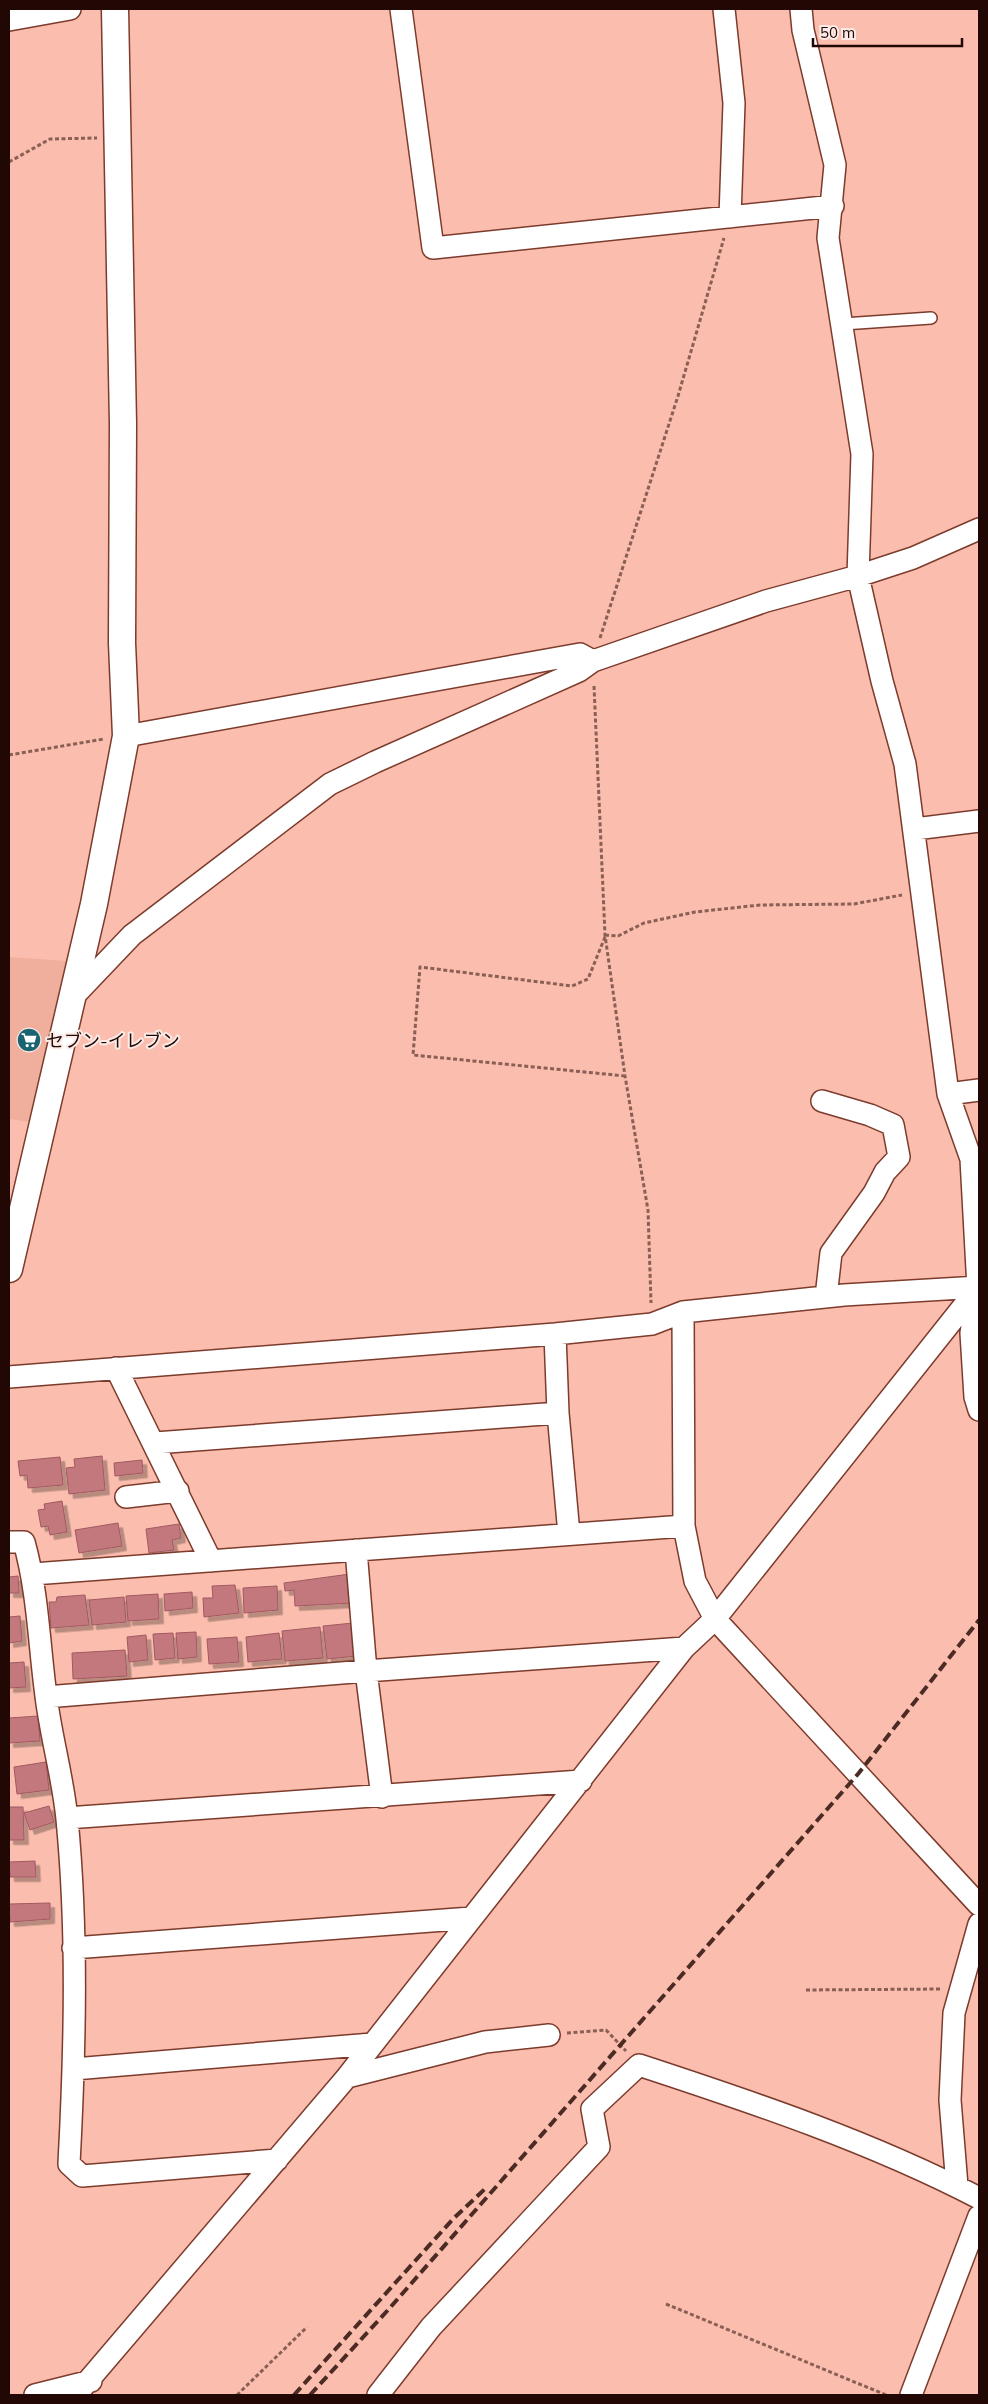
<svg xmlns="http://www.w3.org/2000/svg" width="988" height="2404" font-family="Mulish,'Noto Sans JP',sans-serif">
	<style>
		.built { fill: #f0ae9d }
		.building { fill: #c3787e; stroke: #a15960; filter: url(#shadow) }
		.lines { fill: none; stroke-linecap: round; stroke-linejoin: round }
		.service-casing { stroke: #7c3b2c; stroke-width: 14 }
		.minor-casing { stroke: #7c3b2c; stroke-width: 24 }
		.tertiary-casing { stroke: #7c3b2c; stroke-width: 29 }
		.path { stroke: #8a5f55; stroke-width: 3; stroke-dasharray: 4 2.5; stroke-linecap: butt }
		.service { stroke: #fff; stroke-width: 11 }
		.minor { stroke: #fff; stroke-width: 21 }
		.tertiary { stroke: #fff; stroke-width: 26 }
		.rail { stroke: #4c2b25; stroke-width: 4; stroke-dasharray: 10 5; stroke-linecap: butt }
		.labels { text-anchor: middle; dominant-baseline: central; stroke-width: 4; stroke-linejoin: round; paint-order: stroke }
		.poi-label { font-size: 18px; fill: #220804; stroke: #fbeae6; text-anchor: start }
	</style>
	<defs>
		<filter id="shadow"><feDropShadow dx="4.5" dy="4.5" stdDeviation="0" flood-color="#0004"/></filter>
	</defs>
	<rect width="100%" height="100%" fill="#fbbdad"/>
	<!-- built -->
	<path class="built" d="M 9,957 L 67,961 L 32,1122 L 9,1119 Z"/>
	<!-- building -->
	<path class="building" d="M 102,1456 L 105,1490 L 69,1494 L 66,1468 L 75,1467 L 74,1459 Z
		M 60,1457 L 63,1485 L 28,1488 L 27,1475 L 20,1476 L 18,1461 Z
		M 142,1460 L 143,1473 L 115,1476 L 114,1463 Z
		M 62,1501 L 67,1532 L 50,1535 L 48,1526 L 41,1527 L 38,1510 L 45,1509 L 44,1504 Z
		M 118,1523 L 122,1546 L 79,1553 L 75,1530 Z
		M 179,1524 L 181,1538 L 172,1540 L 174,1550 L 149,1553 L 146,1529 Z
		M 350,1574 L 352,1603 L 295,1606 L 294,1590 L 285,1591 L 284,1583 Z
		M 18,1576 L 19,1593 L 9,1593 L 9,1577 Z
		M 235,1585 L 239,1613 L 204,1617 L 203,1598 L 213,1598 L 212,1586 Z
		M 277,1586 L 278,1610 L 244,1613 L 243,1588 Z
		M 192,1592 L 193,1608 L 165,1611 L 164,1594 Z
		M 158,1594 L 159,1619 L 128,1621 L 126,1596 Z
		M 85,1595 L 89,1625 L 51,1628 L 49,1602 L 56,1602 L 57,1597 Z
		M 124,1597 L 126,1622 L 92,1625 L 89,1600 Z
		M 20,1616 L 22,1641 L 9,1643 L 9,1617 Z
		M 353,1623 L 356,1656 L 327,1659 L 323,1626 Z
		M 320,1627 L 323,1658 L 285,1661 L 282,1631 Z
		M 196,1632 L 197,1657 L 178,1659 L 176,1633 Z
		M 173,1633 L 175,1658 L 155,1660 L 153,1634 Z
		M 279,1633 L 282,1659 L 248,1662 L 246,1637 Z
		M 146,1635 L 148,1660 L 129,1662 L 127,1637 Z
		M 237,1637 L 239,1662 L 209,1664 L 207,1639 Z
		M 125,1650 L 127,1676 L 73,1679 L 72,1653 Z
		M 24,1662 L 26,1687 L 9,1688 L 9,1663 Z
		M 38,1716 L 40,1741 L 9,1743 L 9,1718 Z
		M 46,1762 L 49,1790 L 17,1794 L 14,1767 Z
		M 49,1806 L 54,1822 L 30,1830 L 24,1813 Z
		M 9,1807 L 23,1807 L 24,1840 L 9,1840 Z
		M 35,1861 L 36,1877 L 10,1877 L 9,1862 Z
		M 50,1903 L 50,1919 L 10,1922 L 9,1904 Z"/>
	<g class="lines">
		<!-- service casing -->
		<g class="service-casing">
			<path id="service" d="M 843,324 L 931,318"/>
		</g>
		<!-- minor casing -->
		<g class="minor-casing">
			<path id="minor" d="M 401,9 L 433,248 L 833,206
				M 724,9 L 734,103 L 730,217
				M 801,9 L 803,30 L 835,165 L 828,238 L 862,454 L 858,576 L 882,681 L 905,764 L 948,1094 L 971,1159 L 978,1288 L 971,1333 L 975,1397 L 979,1410
				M 9,20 L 70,9
				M 126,736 L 580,654 L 593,661
				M 915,829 L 979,821
				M 72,998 L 132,935 L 330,784 L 375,762 L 579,671 L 593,661 L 766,601 L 858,576 L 913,558 L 979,529
				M 948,1094 L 979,1090
				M 822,1101 L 870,1115 L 893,1125 L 899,1157 L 885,1172 L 874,1193 L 831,1253 L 826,1297
				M 683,1312 L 684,1526 L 695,1581 L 715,1619 L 979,1905
				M 555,1334 L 558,1413 L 569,1534
				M 116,1368 L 211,1561
				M 9,1377 L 555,1334 L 652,1324 L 683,1312 L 844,1295 L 979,1287
				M 155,1443 L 558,1413
				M 126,1497 L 178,1491
				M 9,1542 L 24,1542 C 38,1592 39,1644 46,1696 C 51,1737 63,1778 67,1819 C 78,1933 75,2050 69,2164 L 82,2176 L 277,2160
				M 356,1550 L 366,1671 L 382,1797
				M 33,1574 L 684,1526
				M 46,1697 L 366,1671 L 684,1648
				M 67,1818 L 581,1781
				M 73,1948 L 471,1918
				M 74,2069 L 372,2044
				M 347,2077 L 485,2042 L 549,2035
				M 957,2186 L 950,2100 L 954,2013 L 979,1924
				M 35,2395 L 91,2381
				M 76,2395 L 347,2077 L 684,1648 L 715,1619 L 978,1288
				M 378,2395 L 431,2327 L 599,2147 L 592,2109 L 639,2065 C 755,2103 871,2142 979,2198
				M 911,2395 L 979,2216"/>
		</g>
		<!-- tertiary casing -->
		<g class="tertiary-casing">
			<path id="tertiary" d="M 9,1269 L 94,904 L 126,736 L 122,643 L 123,424 L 115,9"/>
		</g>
		<!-- path -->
		<path class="path" d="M 9,162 L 50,139 L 97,138
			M 600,638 L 678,396 L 724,238
			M 594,686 L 605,935 L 625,1076 L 648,1210 L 651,1303
			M 9,755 L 104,739
			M 605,935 L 618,936 L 644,923 L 695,912 L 760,905 L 854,904 L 902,895
			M 605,937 L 588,979 L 572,986 L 420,967 L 413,1055 L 625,1076
			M 806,1990 L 940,1989
			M 567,2033 L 606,2030 L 626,2051
			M 666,2304 L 886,2395
			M 237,2395 L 307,2327"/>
		<!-- service -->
		<use href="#service" class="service"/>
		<!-- minor -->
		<use href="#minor" class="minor"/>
		<!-- tertiary -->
		<use href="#tertiary" class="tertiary"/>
		<!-- rail -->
		<path class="rail" d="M 294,2395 L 453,2219 L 487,2187
			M 310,2395 L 388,2310 L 858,1774 L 979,1620"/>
	</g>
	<!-- icons -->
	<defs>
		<g id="supermarket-disc" transform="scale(1.25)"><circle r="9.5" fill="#1a6371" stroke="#fbeae6"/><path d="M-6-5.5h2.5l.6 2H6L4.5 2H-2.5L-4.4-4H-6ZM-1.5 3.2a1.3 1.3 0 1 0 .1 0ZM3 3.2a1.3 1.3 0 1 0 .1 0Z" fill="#fff"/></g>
	</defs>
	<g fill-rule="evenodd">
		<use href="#supermarket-disc" x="29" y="1040"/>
	</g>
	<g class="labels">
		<!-- poi labels -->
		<g class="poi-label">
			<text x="46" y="1040">セブン-イレブン</text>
		</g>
	</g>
	<!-- border -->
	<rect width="988" height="2404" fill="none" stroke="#220804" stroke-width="20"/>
	<!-- scale -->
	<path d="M813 38v8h149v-8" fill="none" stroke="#220804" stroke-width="2.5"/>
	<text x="820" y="38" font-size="15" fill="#220804" stroke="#fbeae6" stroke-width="4" paint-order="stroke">50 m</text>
</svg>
